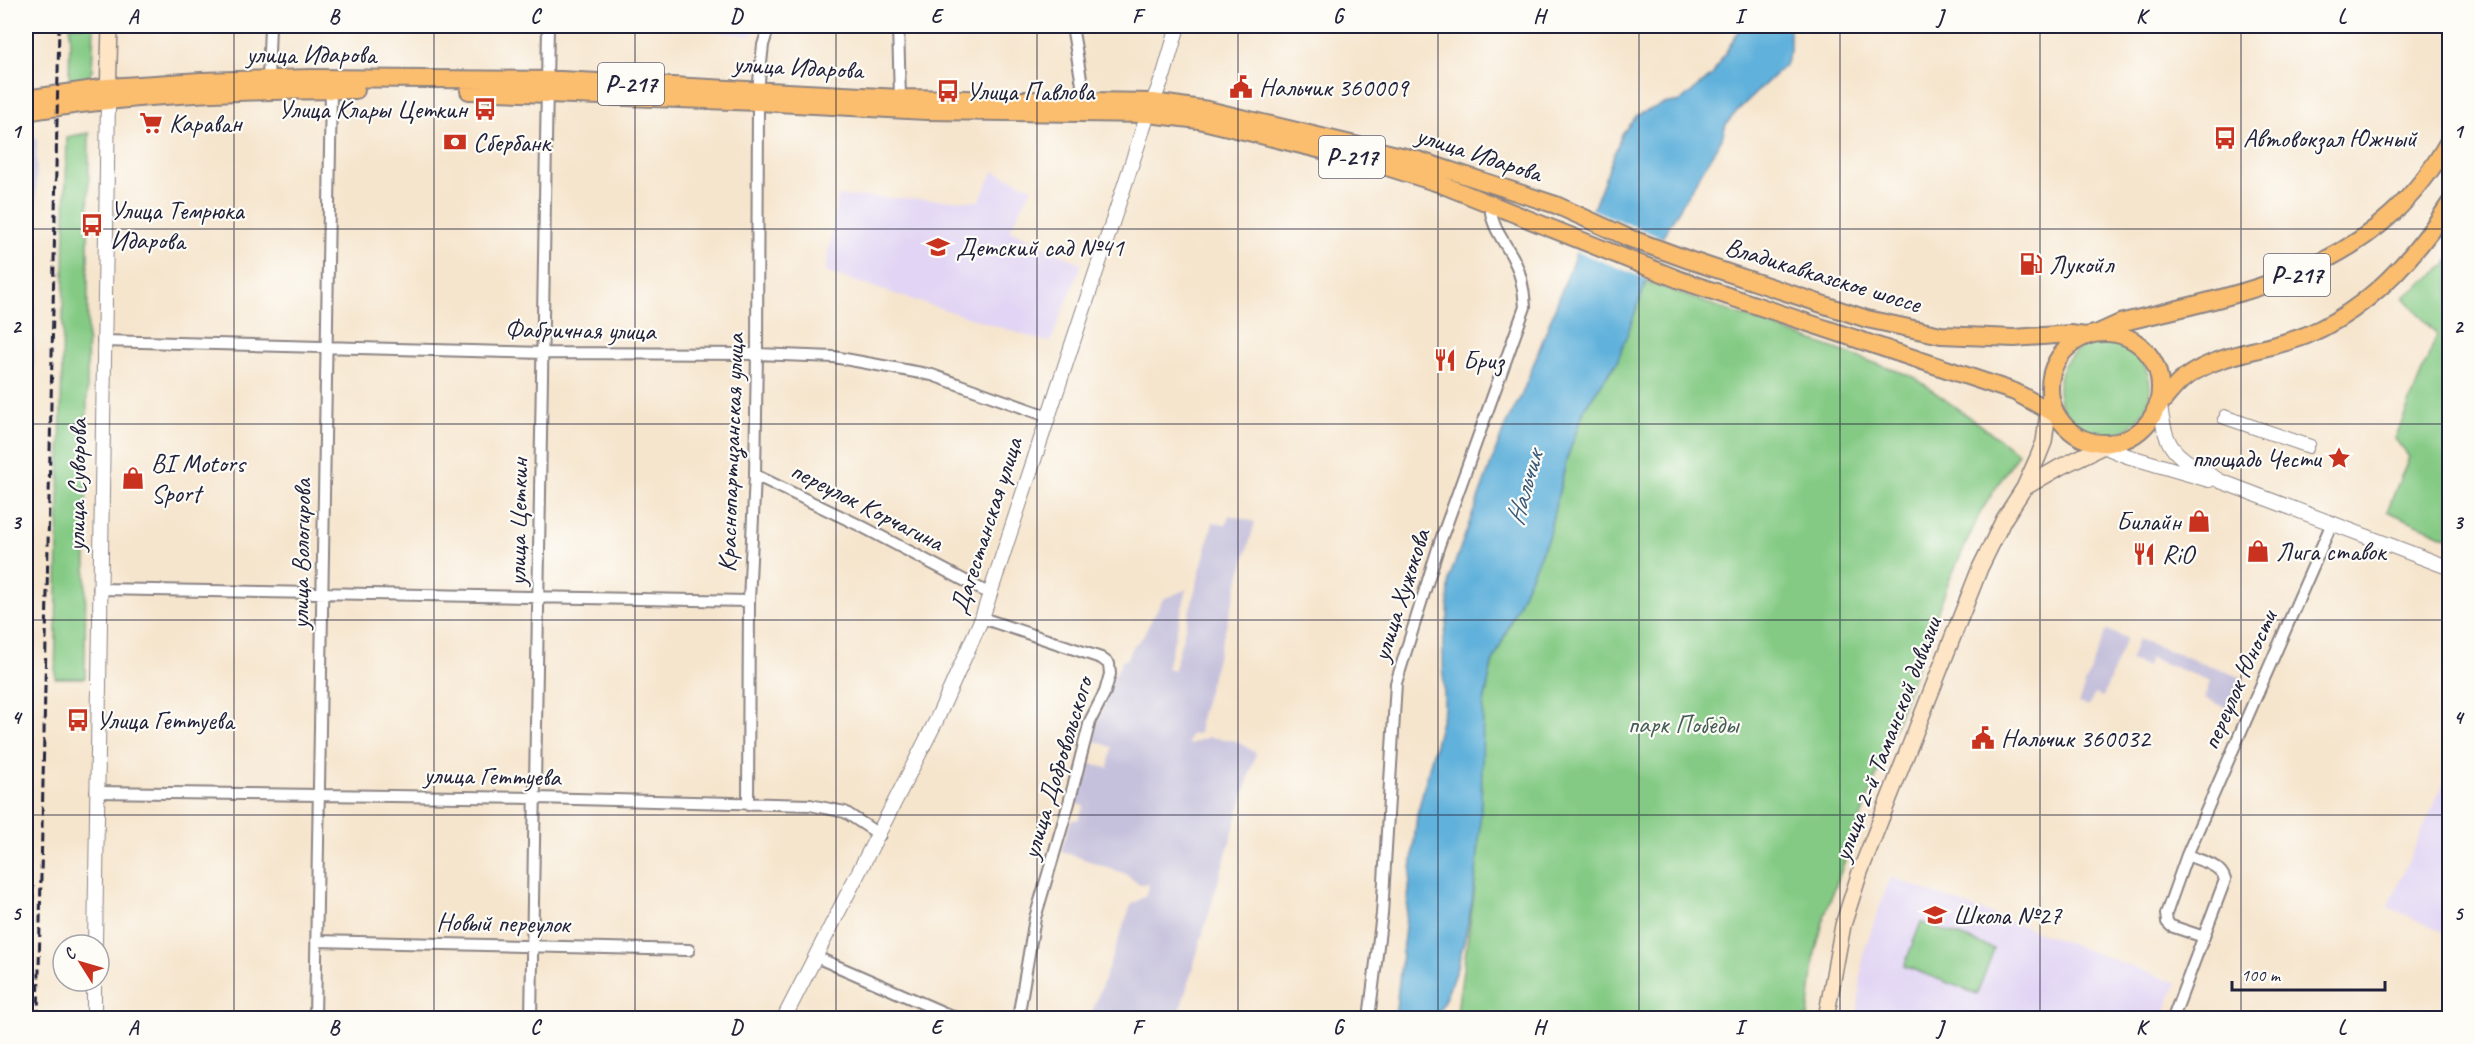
<svg xmlns="http://www.w3.org/2000/svg" width="2475" height="1044" font-family="Caveat,sans-serif">
	<style>
		.built { fill: #e1d4f4 }
		.industrial { fill: #c5c0db }
		.green { fill: #84ca84; stroke: #537660; stroke-width: 1.5 }
		.water { fill: #61b1db; stroke: #426a8b; stroke-width: 1.5 }
		.pier { fill: #f6e5cd }
		.lines { fill: none; stroke-linecap: round; stroke-linejoin: round }
		.pedestrian-casing { stroke: #8c8484; stroke-width: 10 }
		.minor-casing { stroke: #8c8484; stroke-width: 14 }
		.tertiary-casing { stroke: #8c8484; stroke-width: 16 }
		.secondary-casing { stroke: #8c8484; stroke-width: 18 }
		.primary-casing { stroke: #8c8484; stroke-width: 20 }
		.pedestrian { stroke: #fff; stroke-width: 8 }
		.minor { stroke: #fff; stroke-width: 10 }
		.tertiary { stroke: #fff; stroke-width: 14 }
		.secondary { stroke: #fde5c5; stroke-width: 15 }
		.primary { stroke: #fbbd6e; stroke-width: 16 }
		.rail { stroke: #22223b; stroke-width: 3; stroke-dasharray: 9 4.5; stroke-linecap: butt }
		.grid { fill: none; stroke: #22223b; stroke-width: 1.5; stroke-opacity: 0.55 }
		.labels { text-anchor: middle; dominant-baseline: central; stroke-width: 4.5; stroke-linejoin: round; paint-order: stroke }
		.shield { fill: #fdfcf7; stroke: #646373; stroke-width: 1.5 }
		.shield-label { font-size: 24px; font-weight: bold; fill: #22223b }
		.street-label { font-size: 26px; fill: #22223b; stroke: #fdfcf7 }
		.poi-label { font-size: 26px; fill: #22223b; stroke: #fdfcf7; text-anchor: start }
		.park-label { font-size: 26px; fill: #445d55; stroke: #fdfcf7 }
		.water-label { font-size: 27px; font-style: italic; fill: #3b5b7b; stroke: #fdfcf7 }
		.neatline { fill: none; stroke: #22223b; stroke-width: 2 }
		.grid-label { font-size: 20px; text-anchor: middle; font-weight: bold; fill: #22223b }
	</style>
	<rect width="100%" height="100%" fill="#fdfcf7"/>
	<filter id="ink" filterUnits="userSpaceOnUse"><feTurbulence type="fractalNoise" baseFrequency=".0167" numOctaves="2"/><feDisplacementMap in="SourceGraphic" scale="12" xChannelSelector="R" yChannelSelector="G"/><feConvolveMatrix kernelMatrix="1 2 1 2 8 2 1 2 1" color-interpolation-filters="sRGB"/></filter>
	<filter id="wash" filterUnits="userSpaceOnUse"><feTurbulence type="fractalNoise" baseFrequency=".008" numOctaves="4" result="noise"/><feDisplacementMap in="SourceGraphic" scale="24" xChannelSelector="R" yChannelSelector="G"/><feGaussianBlur stdDeviation="1.35" result="paint"/><feColorMatrix in="noise" values="0 0 0 0 0 0 0 0 0 0 0 0 0 0 0 0 0 1.4 0 .05"/><feComposite in="paint" operator="in"/></filter>
	<g filter="url(#wash)">
		<rect width="100%" height="100%" fill="#f6e5cd"/>
		<!-- built -->
		<path class="built" d="M 678,26 L 755,26 L 751,36 Z
			M 994,171 L 1032,188 L 1010,230 L 1082,264 L 1050,343 L 825,272 L 838,196 L 979,201 Z
			M 2449,770 L 2449,935 L 2388,907 Z
			M 1890,877 L 2177,983 L 2163,1018 L 1857,1018 L 1863,954 Z"/>
		<!-- industrial -->
		<path class="industrial" d="M 26,137 L 37,138 L 32,519 L 27,575 L 26,575 Z
			M 1229,515 L 1255,522 L 1199,723 L 1200,733 L 1190,735 L 1188,745 L 1208,737 L 1237,741 L 1256,753 L 1178,1018 L 1090,1018 L 1131,905 L 1145,896 L 1149,884 L 1138,884 L 1126,874 L 1061,851 L 1071,820 L 1078,820 L 1084,806 L 1074,803 L 1084,762 L 1108,768 L 1112,747 L 1092,740 L 1110,685 L 1122,661 L 1127,659 L 1134,645 L 1141,639 L 1163,599 L 1187,589 L 1167,668 L 1174,670 L 1213,522 L 1226,525 Z
			M 2106,630 L 2126,638 L 2103,697 L 2094,694 L 2089,707 L 2078,703 Z
			M 2138,639 L 2245,679 L 2233,710 L 2204,699 L 2210,681 L 2150,658 L 2146,667 L 2130,661 Z"/>
		<!-- green -->
		<path class="green" d="M 70,26 L 94,26 L 92,70 L 85,83 L 69,84 Z
			M 89,133 L 85,678 L 55,678 L 67,137 Z
			M 2449,259 L 2449,538 L 2387,511 L 2409,457 L 2395,439 L 2437,335 L 2404,297 L 2446,265 Z
			M 1645,281 L 1914,377 L 2018,453 L 1980,513 L 1949,581 L 1825,914 L 1815,953 L 1808,1018 L 1456,1018 L 1474,895 L 1483,708 L 1492,664 L 1548,537 L 1567,458 L 1585,407 L 1617,362 Z
			M2058 388a46 46 0 1 1 92 0a46 46 0 1 1-92 0Z
			M 1921,922 L 1994,949 L 1977,994 L 1904,966 Z"/>
		<!-- water -->
		<path class="water" d="M 1741,26 L 1790,26 L 1790,51 L 1785,65 L 1738,110 L 1726,124 L 1722,138 L 1664,234 L 1617,362 L 1585,407 L 1567,458 L 1548,537 L 1492,664 L 1483,708 C 1481,809 1484,926 1436,1018 L 1395,1018 L 1417,815 L 1444,709 L 1443,644 L 1448,616 L 1449,579 L 1504,428 L 1522,394 L 1622,134 L 1637,115 L 1663,104 L 1681,101 L 1713,74 Z"/>
		<!-- pier -->
		<path class="pier" d="M 1589,208 L 1665,239 L 1649,280 L 1573,250 Z"/>
	</g>
	<g filter="url(#ink)">
		<g class="lines">
			<!-- pedestrian casing -->
			<g class="pedestrian-casing">
				<path id="pedestrian" d="M 2224,414 L 2311,444
					M 2222,419 L 2309,449"/>
			</g>
			<!-- minor casing -->
			<g class="minor-casing">
				<path id="minor" d="M 898,26 L 900,98
					M 1072,26 L 1085,102
					M 268,79 L 270,26
					M 758,90 L 763,45 L 769,26
					M 103,341 L 543,353 L 757,354 L 834,357 L 932,375 L 1047,416
					M 755,475 L 863,527 L 990,594
					M 99,589 C 316,591 532,599 749,601
					M 982,618 L 1101,658 L 1109,664 L 1110,674 L 1105,692 L 1090,721 L 1069,803 L 1035,918 L 1018,1018
					M 96,792 L 536,798 L 810,805 L 845,812 L 880,835
					M 748,805 L 749,601 L 755,475 L 757,354 L 758,102
					M 2204,937 L 2171,926 L 2167,922 L 2166,914 L 2187,855 L 2332,523
					M 316,941 L 689,950
					M 816,957 L 956,1018
					M 315,1018 L 331,90
					M 531,1018 L 548,26
					M 1369,1018 L 1382,914 L 1396,683 L 1439,545 L 1525,307 C 1524,289 1521,272 1512,256 C 1502,238 1491,226 1490,204
					M 2173,1018 L 2225,880 C 2221,864 2200,861 2187,855"/>
			</g>
			<!-- tertiary casing -->
			<g class="tertiary-casing">
				<path id="tertiary" d="M 2159,400 C 2167,456 2173,453 2220,481 L 2450,568
					M 2091,441 L 2127,456 L 2209,480
					M 95,945 L 108,101
					M 94,1018 L 94,981
					M 784,1018 L 936,721 L 982,618 L 1148,114 L 1164,74 L 1178,26"/>
			</g>
			<!-- secondary casing -->
			<g class="secondary-casing">
				<path id="secondary" d="M 108,97 L 110,26
					M 2024,488 L 2060,467 L 2112,442
					M 1826,1018 L 1843,925 L 1860,872 L 1980,568 L 2004,519 L 2024,488 L 2038,457 L 2044,442 L 2050,396"/>
			</g>
			<!-- primary casing -->
			<g class="primary-casing">
				<path id="primary" d="M 469,91 L 758,102 L 926,111 L 1148,114 L 1199,120 L 1371,162 L 1438,183 L 1680,280 L 2015,392 L 2057,415
					M 26,99 L 108,87 L 201,81 L 311,78 L 561,80 L 900,98 L 1153,102 L 1208,110 L 1418,160 L 1556,205 L 1629,238 L 1689,260 L 1867,319 L 1941,335 L 2014,338 L 2070,334 L 2086,336
					M 26,112 C 134,94 246,90 356,90
					M 2098,333 L 2120,323 C 2254,290 2376,272 2450,139
					M2050 388a55 55 0 1 1 110 0a55 55 0 1 1-110 0Z
					M 2155,410 C 2165,399 2174,385 2186,377 C 2221,352 2268,351 2307,335 C 2367,310 2415,257 2450,203"/>
			</g>
			<!-- pedestrian -->
			<use href="#pedestrian" class="pedestrian"/>
			<!-- minor -->
			<use href="#minor" class="minor"/>
			<!-- tertiary -->
			<use href="#tertiary" class="tertiary"/>
			<!-- secondary -->
			<use href="#secondary" class="secondary"/>
			<!-- primary -->
			<use href="#primary" class="primary"/>
			<!-- rail -->
			<path class="rail" d="M 26,929 L 33,899 L 33,886
				M 38,1018 L 59,26"/>
		</g>
	</g>
	<!-- grid -->
	<path class="grid" d="M 234,26 L 234,1018M 434,26 L 434,1018M 635,26 L 635,1018M 836,26 L 836,1018M 1037,26 L 1037,1018M 1238,26 L 1238,1018M 1438,26 L 1438,1018M 1639,26 L 1639,1018M 1840,26 L 1840,1018M 2040,26 L 2040,1018M 2241,26 L 2241,1018M 26,229 L 2450,229M 26,424 L 2450,424M 26,620 L 2450,620M 26,815 L 2450,815"/>
	<!-- icons -->
	<defs>
		<g id="civic-bare" transform="scale(1.8)"><path d="M-.6-6.5H3V-4.5H.6V-3L4-1V1h2V6H-6V1h2V-1L-.6-3ZM-1.2 2.5V6h2.4V2.5Z" fill="#c8321e" stroke="#fdfcf7" stroke-width="2.5" paint-order="stroke"/></g>
		<g id="bus-bare" transform="scale(1.8)"><path d="M-5-6H5V4H4V6H2V4H-2V6H-4V4H-5ZM-3.5-4V0h7V-4ZM-3.5 1.2v1.5H-2V1.2ZM2 1.2v1.5H3.5V1.2Z" fill="#c8321e" stroke="#fdfcf7" stroke-width="2.5" paint-order="stroke"/></g>
		<g id="supermarket-bare" transform="scale(1.8)"><path d="M-6-5.5h2.5l.6 2H6L4.5 2H-2.5L-4.4-4H-6ZM-1.5 3.2a1.3 1.3 0 1 0 .1 0ZM3 3.2a1.3 1.3 0 1 0 .1 0Z" fill="#c8321e" stroke="#fdfcf7" stroke-width="2.5" paint-order="stroke"/></g>
		<g id="bank-bare" transform="scale(1.8)"><path d="M-6-4H6V4H-6ZM0-2.3a2.3 2.3 0 1 0 0 4.6a2.3 2.3 0 1 0 0-4.6Z" fill="#c8321e" stroke="#fdfcf7" stroke-width="2.5" paint-order="stroke"/></g>
		<g id="school-bare" transform="scale(1.8)"><path d="M0-5L7-2L0 1L-7-2ZM-4 1L0 2.5L4 1V4Q0 6-4 4Z" fill="#c8321e" stroke="#fdfcf7" stroke-width="2.5" paint-order="stroke"/></g>
		<g id="fuel-bare" transform="scale(1.8)"><path d="M-5.5-6h7V0h2V4h1.3V-2.5L3-4.5l.8-.8L6-3V5H2.5V1h-1V6h-7ZM-4.2-4.7v3.2H.2V-4.7Z" fill="#c8321e" stroke="#fdfcf7" stroke-width="2.5" paint-order="stroke"/></g>
		<g id="restaurant-bare" transform="scale(1.8)"><path d="M-5-6h1v4h1v-4h1v4h1v-4h1v5L-1.5 .5V6h-2V.5L-5-1ZM5-6V6H3V1.5H1.5Q1.5-4 5-6Z" fill="#c8321e" stroke="#fdfcf7" stroke-width="2.5" paint-order="stroke"/></g>
		<g id="sight-bare" transform="scale(1.8)"><path d="M0-6L1.8-2.2L6-1.7L2.9 1.2L3.7 5.4L0 3.3L-3.7 5.4L-2.9 1.2L-6-1.7L-1.8-2.2Z" fill="#c8321e" stroke="#fdfcf7" stroke-width="2.5" paint-order="stroke"/></g>
		<g id="shop-bare" transform="scale(1.8)"><path d="M-5-2.5h2.3a2.7 3.5 0 0 1 5.4 0H5L5.5 6h-11ZM-1.5-2.5h3a1.5 2.3 0 0 0-3 0Z" fill="#c8321e" stroke="#fdfcf7" stroke-width="2.5" paint-order="stroke"/></g>
	</defs>
	<g fill-rule="evenodd">
		<use href="#civic-bare" x="1241" y="87"/>
		<use href="#bus-bare" x="948" y="91"/>
		<use href="#bus-bare" x="485" y="109"/>
		<use href="#supermarket-bare" x="151" y="123"/>
		<use href="#bus-bare" x="2225" y="138"/>
		<use href="#bank-bare" x="455" y="142"/>
		<use href="#bus-bare" x="92" y="225"/>
		<use href="#school-bare" x="938" y="247"/>
		<use href="#fuel-bare" x="2031" y="264"/>
		<use href="#restaurant-bare" x="1445" y="360"/>
		<use href="#sight-bare" x="2339" y="458"/>
		<use href="#shop-bare" x="133" y="478"/>
		<use href="#shop-bare" x="2199" y="521"/>
		<use href="#shop-bare" x="2258" y="551"/>
		<use href="#restaurant-bare" x="2144" y="554"/>
		<use href="#bus-bare" x="78" y="720"/>
		<use href="#civic-bare" x="1983" y="738"/>
		<use href="#school-bare" x="1935" y="915"/>
	</g>
	<g class="labels">
		<!-- shield labels -->
		<g class="shield">
			<rect x="598" y="63" width="66" height="42" rx="4.5"/>
			<rect x="1319" y="136" width="66" height="42" rx="4.5"/>
			<rect x="2264" y="254" width="66" height="42" rx="4.5"/>
		</g>
		<g class="shield-label">
			<text x="631" y="84">Р-217</text>
			<text x="1352" y="157">Р-217</text>
			<text x="2297" y="275">Р-217</text>
		</g>
		<!-- street labels -->
		<g class="street-label">
			<text x="311" y="54">улица Идарова</text>
			<text transform="translate(798 67) rotate(3)">улица Идарова</text>
			<text transform="translate(1479 154) rotate(18)">улица Идарова</text>
			<text transform="translate(1823 275) rotate(17)">Владикавказское шоссе</text>
			<text transform="translate(580 330) rotate(1)">Фабричная улица</text>
			<text transform="translate(731 453) rotate(-88)">Краснопартизанская улица</text>
			<text transform="translate(77 485) rotate(-89)">улица Суворова</text>
			<text transform="translate(867 506) rotate(27)">переулок Корчагина</text>
			<text transform="translate(518 522) rotate(-89)">улица Цеткин</text>
			<text transform="translate(986 526) rotate(-72)">Дагестанская улица</text>
			<text transform="translate(301 554) rotate(-89)">улица Вологирова</text>
			<text transform="translate(1401 595) rotate(-72)">улица Хужокова</text>
			<text transform="translate(2239 680) rotate(-66)">переулок Юности</text>
			<text transform="translate(1887 739) rotate(-69)">улица 2-й Таманской дивизии</text>
			<text transform="translate(1057 768) rotate(-73)">улица Добровольского</text>
			<text transform="translate(492 776) rotate(1)">улица Геттуева</text>
			<text transform="translate(503 923) rotate(1)">Новый переулок</text>
		</g>
		<!-- poi labels -->
		<g class="poi-label">
			<text x="1259" y="87">Нальчик 360009</text>
			<text x="966" y="91">Улица Павлова</text>
			<text x="467" y="109" text-anchor="end">Улица Клары Цеткин</text>
			<text x="169" y="123">Караван</text>
			<text x="2243" y="138">Автовокзал Южный</text>
			<text x="473" y="142">Сбербанк</text>
			<text x="110" y="210">Улица Темрюка<tspan x="110" dy="30">Идарова</tspan></text>
			<text x="956" y="247">Детский сад №41</text>
			<text x="2049" y="264">Лукойл</text>
			<text x="1463" y="360">Бриз</text>
			<text x="2321" y="458" text-anchor="end">площадь Чести</text>
			<text x="151" y="463">BI Motors<tspan x="151" dy="30">Sport</tspan></text>
			<text x="2181" y="521" text-anchor="end">Билайн</text>
			<text x="2276" y="551">Лига ставок</text>
			<text x="2162" y="554">RiO</text>
			<text x="96" y="720">Улица Геттуева</text>
			<text x="2001" y="738">Нальчик 360032</text>
			<text x="1953" y="915">Школа №27</text>
		</g>
		<!-- park labels -->
		<g class="park-label">
			<text x="1683" y="724">парк Победы</text>
		</g>
		<!-- water labels -->
		<g class="water-label">
			<text transform="translate(1524 488) rotate(-74)">Нальчик</text>
		</g>
	</g>
	<!-- margin -->
	<rect width="2475" height="1044" fill="none" stroke="#fdfcf7" stroke-width="66"/>
	<!-- north arrow -->
	<g transform="translate(81 963) rotate(307)"><circle r="28" fill="#fdfcf7" stroke="#a5a5ac" stroke-width="1.5"/>
	<path d="M0-4.5L10 22L0 15L-10 22Z" fill="#c8321e"/>
	<text y="-9" font-size="16" font-weight="bold" text-anchor="middle" fill="#22223b">С</text>
	</g>
	<!-- scale -->
	<path d="M2232 981v9h153v-9" fill="none" stroke="#22223b" stroke-width="3"/>
	<text x="2241" y="981" font-size="18" fill="#22223b" stroke="#fdfcf7" stroke-width="4.5" paint-order="stroke">100 m</text>
	<rect x="33" y="33" width="2409" height="978" class="neatline"/>
	<g class="grid-label">
		<text x="133" y="23">A</text>
		<text x="334" y="23">B</text>
		<text x="535" y="23">C</text>
		<text x="736" y="23">D</text>
		<text x="936" y="23">E</text>
		<text x="1137" y="23">F</text>
		<text x="1338" y="23">G</text>
		<text x="1539" y="23">H</text>
		<text x="1739" y="23">I</text>
		<text x="1940" y="23">J</text>
		<text x="2141" y="23">K</text>
		<text x="2342" y="23">L</text>
		<text x="16" y="138">1</text>
		<text x="2458" y="138">1</text>
		<text x="16" y="333">2</text>
		<text x="2458" y="333">2</text>
		<text x="16" y="529">3</text>
		<text x="2458" y="529">3</text>
		<text x="16" y="724">4</text>
		<text x="2458" y="724">4</text>
		<text x="16" y="920">5</text>
		<text x="2458" y="920">5</text>
		<text x="133" y="1034">A</text>
		<text x="334" y="1034">B</text>
		<text x="535" y="1034">C</text>
		<text x="736" y="1034">D</text>
		<text x="936" y="1034">E</text>
		<text x="1137" y="1034">F</text>
		<text x="1338" y="1034">G</text>
		<text x="1539" y="1034">H</text>
		<text x="1739" y="1034">I</text>
		<text x="1940" y="1034">J</text>
		<text x="2141" y="1034">K</text>
		<text x="2342" y="1034">L</text>
	</g>
</svg>
